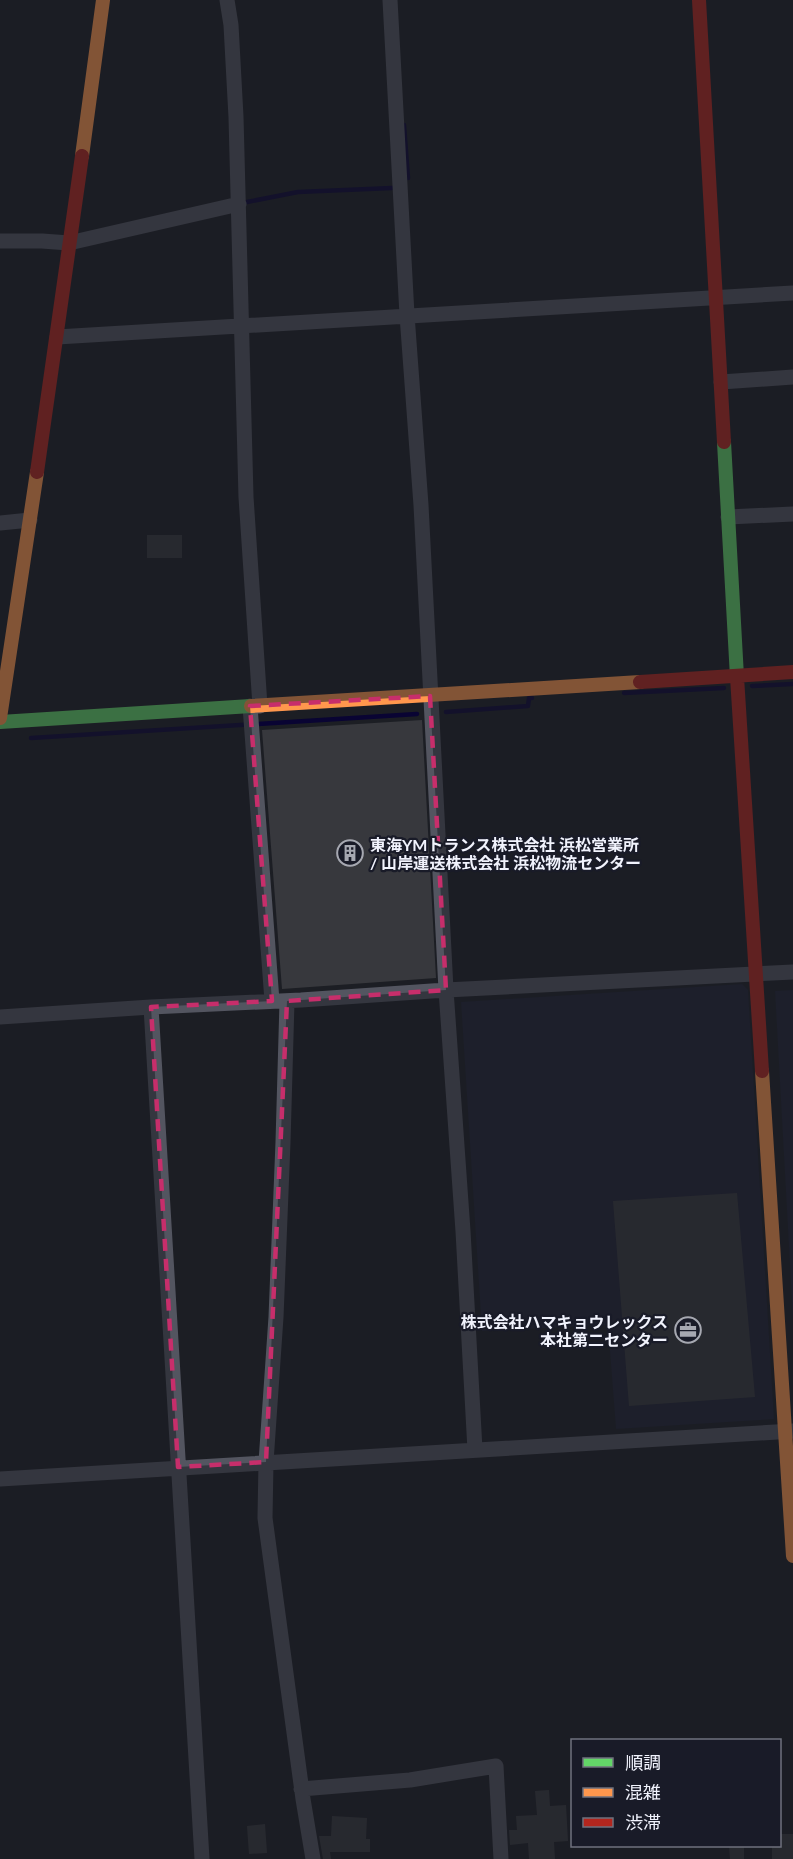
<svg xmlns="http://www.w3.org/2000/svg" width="793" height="1859" font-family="Lato,'Noto Sans JP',sans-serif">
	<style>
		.built { fill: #1f2233 }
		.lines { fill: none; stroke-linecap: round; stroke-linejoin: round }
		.stream { stroke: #090433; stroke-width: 4.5 }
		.building { fill: #37383d }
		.street { stroke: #535560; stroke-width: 15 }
		.fast { stroke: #63d668; stroke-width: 14 }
		.slow { stroke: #ff974d; stroke-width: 14 }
		.jam { stroke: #b3261e; stroke-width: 14 }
		.marked { fill: none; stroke: #c72e6b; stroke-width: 4.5; stroke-dasharray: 12 8; stroke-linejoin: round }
		.labels { text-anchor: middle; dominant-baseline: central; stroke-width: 4.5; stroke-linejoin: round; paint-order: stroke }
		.poi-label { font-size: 16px; font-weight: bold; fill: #f1f3fd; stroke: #191b28; text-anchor: start }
	</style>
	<rect width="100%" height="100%" fill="#1c1e24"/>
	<!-- built -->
	<path class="built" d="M 742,984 L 748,990 L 774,1419 L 616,1429 L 608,1325 L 482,1331 L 461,1002 Z
		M 793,990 L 793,1320 L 775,991 Z"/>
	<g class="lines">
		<!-- stream -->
		<path class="stream" d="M 404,125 L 408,178
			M 247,202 L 298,192 L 392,188
			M 752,686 L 793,684
			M 624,693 L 724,688
			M 446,712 L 528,706 L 529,698 L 532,698
			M 31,738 L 417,714"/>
	</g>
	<!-- building -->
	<path class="building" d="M 147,535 L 182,535 L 182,558 L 147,558 Z
		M 422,720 L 436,978 L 282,989 L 262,730 Z
		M 737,1193 L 755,1397 L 629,1406 L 613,1201 Z
		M 549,1790 L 550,1806 L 566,1805 L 568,1841 L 554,1842 L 555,1859 L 529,1859 L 528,1843 L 510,1845 L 509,1830 L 517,1830 L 516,1816 L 537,1815 L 535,1791 Z
		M 332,1816 L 367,1818 L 366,1839 L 370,1839 L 370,1852 L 330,1852 L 331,1859 L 323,1859 L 319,1836 L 331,1836 Z
		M 265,1824 L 267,1853 L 249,1854 L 247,1826 Z
		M 780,1834 L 793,1834 L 793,1859 L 772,1859 L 772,1845 L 780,1845 Z
		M 729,1845 L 744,1845 L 744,1859 L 730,1859 Z"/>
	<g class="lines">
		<!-- street -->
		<path class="street" d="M 227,0 L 231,25 L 236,117 L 246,497 L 260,706
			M 390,0 L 407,315 L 421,505 L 446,990 L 463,1231 L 475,1450
			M 0,241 L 42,241 L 69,243 L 239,204
			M 57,337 L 793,293
			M 721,382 L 793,377
			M 728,517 L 793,514
			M 0,523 L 30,520
			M 250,706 L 272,1001
			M 287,1001 L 283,1142 L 276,1317 L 266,1462 L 265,1518 L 303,1799 L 313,1859
			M 151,1007 L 202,1859
			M 0,1017 L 151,1007 L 301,1000 L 446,990 L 793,972
			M 0,1479 L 793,1431
			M 301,1789 L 410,1780 L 496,1766 L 501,1859"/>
		<!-- fast -->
		<path class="fast" d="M 724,442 L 737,677
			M 0,722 L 251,706"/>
		<!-- slow -->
		<path class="slow" d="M 82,156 L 103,0
			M 251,706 L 640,682
			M 0,718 L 37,472
			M 762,1071 L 793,1556"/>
		<!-- jam -->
		<path class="jam" d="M 699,0 L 724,442
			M 37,472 L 82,156
			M 737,677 L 762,1071
			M 640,682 L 793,672"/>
	</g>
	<!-- marked area -->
	<path d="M0 0H793V1859H0ZM 430,696 L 446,990 L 287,1001 L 266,1462 L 178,1467 L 151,1007 L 272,1001 L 250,706 Z" fill="#1c1e24" fill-opacity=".55" fill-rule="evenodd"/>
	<path class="marked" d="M 430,696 L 446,990 L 287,1001 L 266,1462 L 178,1467 L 151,1007 L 272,1001 L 250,706 Z"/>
	<!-- icons -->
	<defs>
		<g id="building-ring" transform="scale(1.35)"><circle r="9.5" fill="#191b28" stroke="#a6a8b1" stroke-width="1.5"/><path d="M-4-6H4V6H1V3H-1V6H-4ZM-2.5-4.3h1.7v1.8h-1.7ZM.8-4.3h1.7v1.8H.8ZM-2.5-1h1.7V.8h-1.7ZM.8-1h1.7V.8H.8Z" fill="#a6a8b1"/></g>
		<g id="office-ring" transform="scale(1.35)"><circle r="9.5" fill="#191b28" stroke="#a6a8b1" stroke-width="1.5"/><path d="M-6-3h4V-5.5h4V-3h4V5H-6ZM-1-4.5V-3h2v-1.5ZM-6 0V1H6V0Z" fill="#a6a8b1"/></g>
	</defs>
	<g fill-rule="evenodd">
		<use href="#building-ring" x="350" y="853"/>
		<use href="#office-ring" x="688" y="1330"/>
	</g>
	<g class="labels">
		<!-- poi labels -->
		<g class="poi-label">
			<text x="370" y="844">東海YMトランス株式会社 浜松営業所<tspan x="370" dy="18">/ 山岸運送株式会社 浜松物流センター</tspan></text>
			<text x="668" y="1321" text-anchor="end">株式会社ハマキョウレックス<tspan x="668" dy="18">本社第二センター</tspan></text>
		</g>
	</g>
	<!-- legend -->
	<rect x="571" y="1739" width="210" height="108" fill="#191b28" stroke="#6f717d" stroke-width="1.5"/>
	<rect x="583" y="1758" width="30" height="9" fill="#63d668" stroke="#6f717d" stroke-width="1.5"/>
	<text x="625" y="1769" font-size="18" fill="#f1f3fd">順調</text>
	<rect x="583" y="1788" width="30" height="9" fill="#ff974d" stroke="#6f717d" stroke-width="1.5"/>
	<text x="625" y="1799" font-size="18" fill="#f1f3fd">混雑</text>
	<rect x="583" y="1818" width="30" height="9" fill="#b3261e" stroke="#6f717d" stroke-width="1.5"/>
	<text x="625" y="1829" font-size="18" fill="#f1f3fd">渋滞</text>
</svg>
